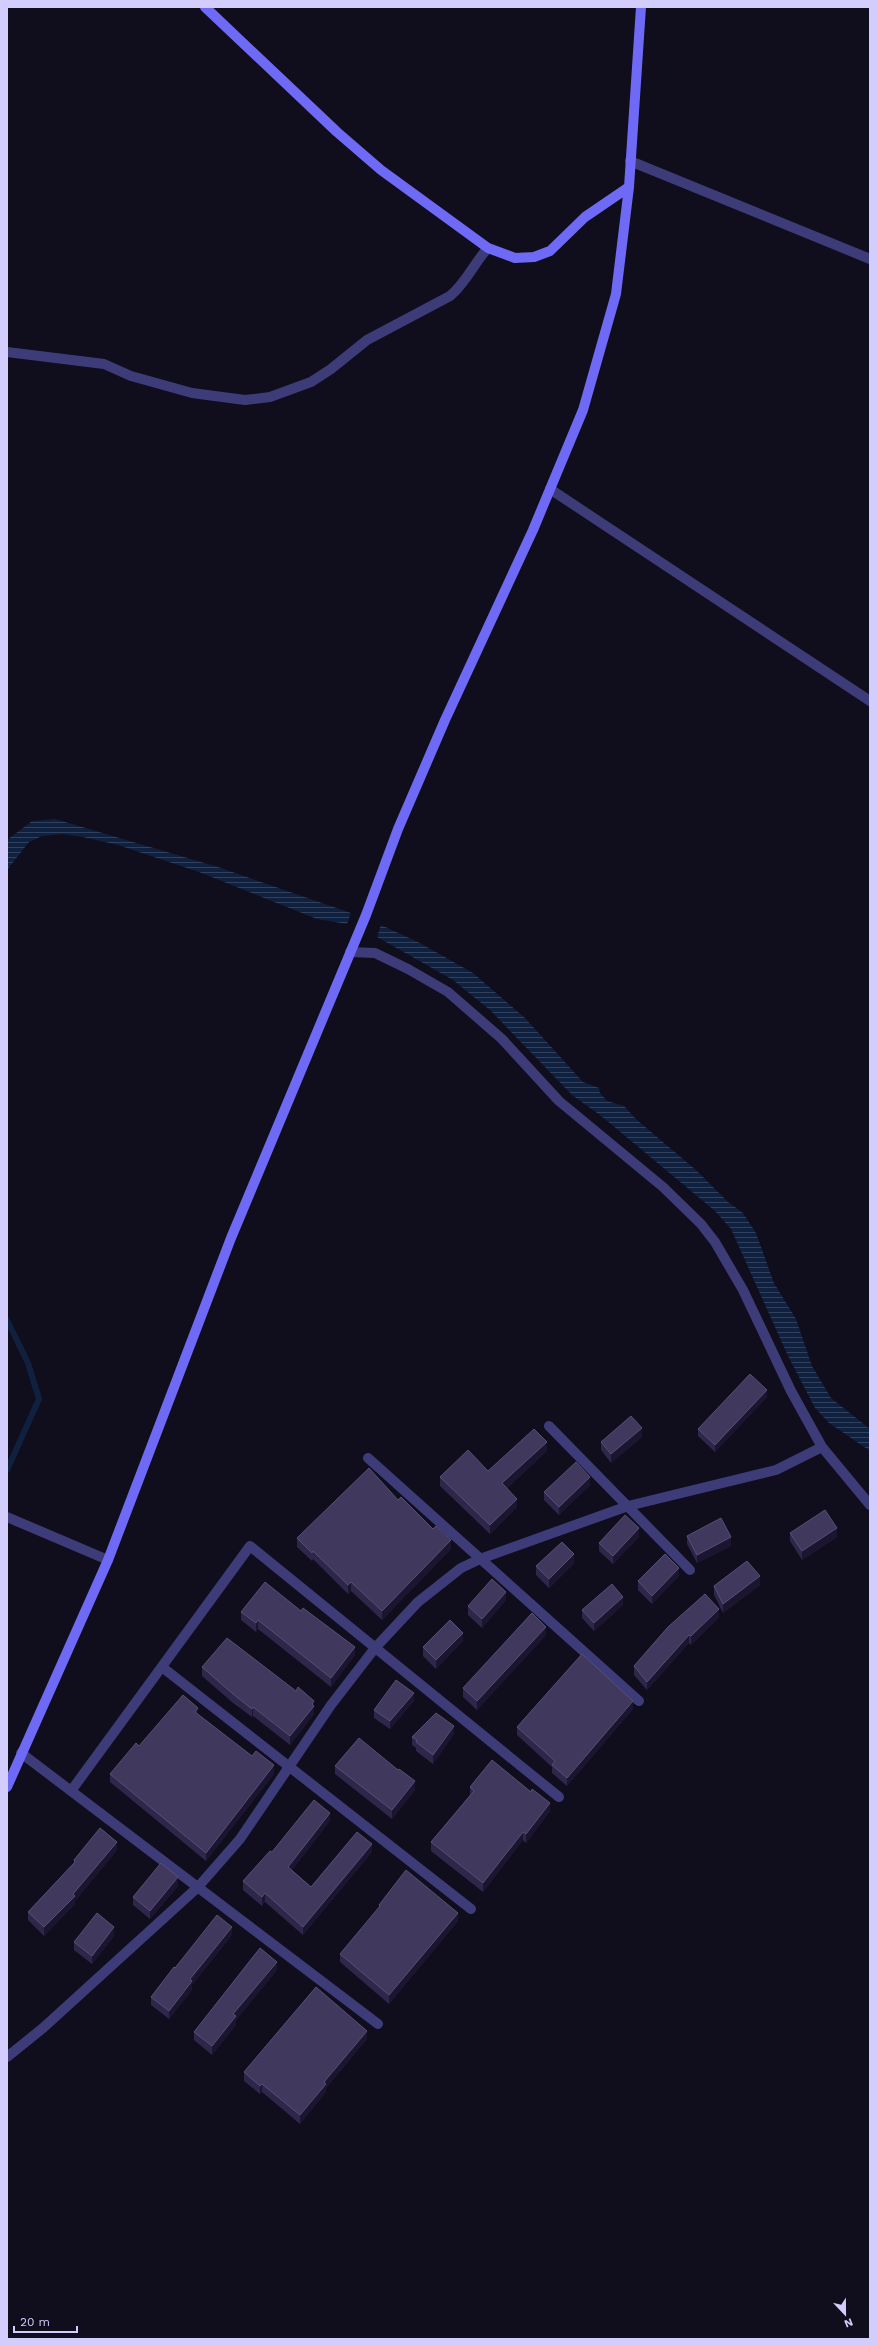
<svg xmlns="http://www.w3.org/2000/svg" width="877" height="2346" font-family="'Work Sans',sans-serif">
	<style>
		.water { fill: url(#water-rules) }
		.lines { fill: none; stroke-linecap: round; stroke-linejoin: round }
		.stream { stroke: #0f213f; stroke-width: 6 }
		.street { stroke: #3e3b79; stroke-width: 10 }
		.secondary { stroke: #6f6af5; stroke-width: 10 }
		.wall { fill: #2e274a }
		.shaded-wall { fill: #1b1530 }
		.building { fill: #40395d; stroke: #575076 }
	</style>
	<defs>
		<pattern id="water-rules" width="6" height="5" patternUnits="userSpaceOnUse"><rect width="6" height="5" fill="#0f213f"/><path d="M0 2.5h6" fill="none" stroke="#31405c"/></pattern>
	</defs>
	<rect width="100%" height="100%" fill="#100d1d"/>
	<!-- water -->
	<path class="water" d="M 55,819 L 218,867 L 351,913 L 347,924 L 317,919 L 199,872 L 118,845 L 83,837 L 63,834 L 42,836 L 29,842 L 7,870 L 7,840 L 32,821 Z
		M 381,925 L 420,943 L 473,973 L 525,1018 L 583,1082 L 599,1088 L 600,1093 L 607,1101 L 624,1106 L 637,1120 L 696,1170 L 728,1202 L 743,1213 L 756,1233 L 774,1283 L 796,1319 L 812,1366 L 831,1398 L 870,1429 L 870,1451 L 829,1423 L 815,1408 L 788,1356 L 731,1229 L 715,1211 L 600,1115 L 572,1095 L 491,1011 L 453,980 L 377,937 Z"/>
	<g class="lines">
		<!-- stream -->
		<path class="stream" d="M 7,1320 L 28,1363 L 39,1399 L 7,1470"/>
		<!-- street -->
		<path class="street" d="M 630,161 L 870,259
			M 7,352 L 104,364 L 131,376 L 192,393 L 245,400 L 270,397 L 311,382 L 331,369 L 367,340 L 450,296 C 466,283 474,263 488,248
			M 550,489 L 870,701
			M 350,952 L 375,953 L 408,969 L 448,992 L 502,1039 L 559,1101 L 663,1187 L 701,1224 L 715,1242 L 743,1290 L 791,1391 L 822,1447 L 870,1505
			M 549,1426 L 690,1570
			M 368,1458 L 639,1701
			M 7,1517 L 108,1560
			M 162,1667 L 471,1909
			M 21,1753 L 378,2024
			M 71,1791 L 250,1546 L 559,1797
			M 7,2057 L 43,2028 L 198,1887 L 240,1839 L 331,1705 L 375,1648 L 418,1602 L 461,1568 L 480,1559 L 628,1506 L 776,1470 L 822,1447"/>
		<!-- secondary -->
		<path class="secondary" d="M 205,7 L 337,132 L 381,170 L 488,248 L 515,258 L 534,257 L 550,251 L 585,217 L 629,187
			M 7,1787 L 108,1560 L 231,1238 L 366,915 L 398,829 L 445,720 L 533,530 L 583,410 L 616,294 L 629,187 L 641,7"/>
	</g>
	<!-- wall -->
	<path class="wall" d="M 767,1397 L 715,1452 L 698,1436 L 698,1429 Z
		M 642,1437 L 611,1463 L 601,1450 L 601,1442 Z
		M 547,1451 L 507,1488 L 517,1507 L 490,1534 L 440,1486 L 440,1477 L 488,1471 Z
		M 590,1485 L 559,1515 L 544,1500 L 544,1492 Z
		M 398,1500 L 451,1549 L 382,1620 L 351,1591 L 348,1594 L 313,1559 L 312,1561 L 297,1547 L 297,1538 Z
		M 790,1533 L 837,1537 L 802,1560 L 790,1541 Z
		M 687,1536 L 731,1546 L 697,1563 L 687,1544 Z
		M 639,1537 L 613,1564 L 599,1551 L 599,1543 Z
		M 574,1563 L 549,1588 L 536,1575 L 536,1566 Z
		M 679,1576 L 652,1604 L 638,1590 L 638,1581 Z
		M 760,1585 L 723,1613 L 714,1595 L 714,1586 Z
		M 506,1600 L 482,1628 L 468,1615 L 468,1606 Z
		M 623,1605 L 594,1631 L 582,1618 L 582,1610 Z
		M 241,1612 L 355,1655 L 331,1687 L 258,1629 L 256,1632 L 241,1620 Z
		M 719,1617 L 691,1645 L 689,1643 L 647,1690 L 634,1675 L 634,1666 Z
		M 546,1635 L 477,1710 L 463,1697 L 463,1688 Z
		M 463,1641 L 436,1669 L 423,1656 L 423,1647 Z
		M 202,1667 L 314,1701 L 314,1714 L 290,1745 L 253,1716 L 252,1717 L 233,1703 L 202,1676 Z
		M 414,1701 L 390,1729 L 374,1718 L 374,1710 Z
		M 633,1709 L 567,1786 L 552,1773 L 552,1767 L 517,1735 L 517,1727 Z
		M 198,1714 L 274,1774 L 206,1861 L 110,1782 L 110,1774 L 139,1746 Z
		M 454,1734 L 433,1764 L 416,1751 L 416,1748 L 412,1745 L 412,1737 Z
		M 335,1766 L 398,1770 L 415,1790 L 392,1819 L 335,1774 Z
		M 470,1787 L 550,1811 L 526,1843 L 523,1840 L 483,1892 L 431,1851 L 431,1842 L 470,1795 Z
		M 330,1821 L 292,1870 L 311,1887 L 372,1852 L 303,1935 L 265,1902 L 262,1906 L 243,1890 L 243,1881 L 272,1852 Z
		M 117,1850 L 75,1901 L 75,1904 L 44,1936 L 28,1920 L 28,1912 L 74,1864 L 74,1860 Z
		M 178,1886 L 150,1919 L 133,1905 L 133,1897 Z
		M 379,1905 L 458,1921 L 389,2004 L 340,1962 L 340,1954 L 379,1908 Z
		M 232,1935 L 192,1985 L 192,1990 L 169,2019 L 151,2005 L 151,1997 L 175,1968 Z
		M 114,1936 L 92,1964 L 74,1950 L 74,1942 Z
		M 277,1970 L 236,2020 L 236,2025 L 212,2055 L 194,2040 L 194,2032 Z
		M 367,2039 L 326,2088 L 326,2092 L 300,2124 L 262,2092 L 260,2094 L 244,2081 L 244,2072 Z"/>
	<!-- shaded-wall -->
	<path class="shaded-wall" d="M 767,1390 L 767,1397 L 715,1452 L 715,1445 Z
		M 642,1428 L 642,1437 L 611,1463 L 611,1454 Z
		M 547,1442 L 547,1451 L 502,1492 L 502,1483 Z
		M 590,1477 L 590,1485 L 559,1515 L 559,1507 Z
		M 517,1499 L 517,1507 L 490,1534 L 490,1525 Z
		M 639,1528 L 639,1537 L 613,1564 L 613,1556 Z
		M 837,1528 L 837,1537 L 802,1560 L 802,1551 Z
		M 731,1537 L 731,1546 L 697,1563 L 697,1555 Z
		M 451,1540 L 451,1549 L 382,1620 L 382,1611 Z
		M 574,1554 L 574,1563 L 549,1588 L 549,1579 Z
		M 679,1568 L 679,1576 L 652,1604 L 652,1596 Z
		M 760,1576 L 760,1585 L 723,1613 L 723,1604 Z
		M 351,1582 L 351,1591 L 348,1594 L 348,1585 Z
		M 506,1592 L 506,1600 L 482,1628 L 482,1619 Z
		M 623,1597 L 623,1605 L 594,1631 L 594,1623 Z
		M 719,1609 L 719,1617 L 691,1645 L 691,1636 Z
		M 258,1620 L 258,1629 L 256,1632 L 256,1623 Z
		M 546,1627 L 546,1635 L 477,1710 L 477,1701 Z
		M 463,1633 L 463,1641 L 436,1669 L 436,1660 Z
		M 689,1635 L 689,1643 L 647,1690 L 647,1682 Z
		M 355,1647 L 355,1655 L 331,1687 L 331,1678 Z
		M 414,1693 L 414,1701 L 390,1729 L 390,1721 Z
		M 314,1701 L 314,1714 L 290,1745 L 290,1736 Z
		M 633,1701 L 633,1709 L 567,1786 L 567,1778 Z
		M 253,1707 L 253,1716 L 252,1717 L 252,1709 Z
		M 198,1708 L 198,1717 L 195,1712 Z
		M 454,1726 L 454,1734 L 433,1764 L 433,1755 Z
		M 274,1765 L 274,1774 L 206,1861 L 206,1853 Z
		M 415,1781 L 415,1790 L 392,1819 L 392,1810 Z
		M 550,1803 L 550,1811 L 526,1843 L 526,1834 Z
		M 330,1813 L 330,1821 L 288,1875 L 288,1867 Z
		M 523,1832 L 523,1840 L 483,1892 L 483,1883 Z
		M 117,1842 L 117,1850 L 75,1901 L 75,1904 L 44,1936 L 44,1927 L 73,1894 Z
		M 372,1844 L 372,1852 L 303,1935 L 303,1927 Z
		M 178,1877 L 178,1886 L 150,1919 L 150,1911 Z
		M 265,1893 L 265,1902 L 262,1906 L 262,1897 Z
		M 458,1913 L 458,1921 L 389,2004 L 389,1995 Z
		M 114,1927 L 114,1936 L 92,1964 L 92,1956 Z
		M 232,1927 L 232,1935 L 192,1985 L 192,1990 L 169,2019 L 169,2011 L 190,1979 Z
		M 277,1962 L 277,1970 L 236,2020 L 236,2025 L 212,2055 L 212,2046 L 233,2014 Z
		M 367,2031 L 367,2039 L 326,2088 L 326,2092 L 300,2124 L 300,2115 L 324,2082 Z
		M 262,2084 L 262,2092 L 260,2094 L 260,2086 Z"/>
	<!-- building -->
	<path class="building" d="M 750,1374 L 767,1390 L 715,1445 L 698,1429 Z
		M 631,1416 L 642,1428 L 611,1454 L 601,1442 Z
		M 534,1429 L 547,1442 L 502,1483 L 517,1499 L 490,1525 L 440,1477 L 468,1450 L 488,1471 Z
		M 576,1462 L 590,1477 L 559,1507 L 544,1492 Z
		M 369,1468 L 398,1500 L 401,1497 L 433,1529 L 436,1526 L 451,1540 L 382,1611 L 351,1582 L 348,1585 L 313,1551 L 312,1553 L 297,1538 Z
		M 825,1510 L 837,1528 L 802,1551 L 790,1533 Z
		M 625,1515 L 639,1528 L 613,1556 L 599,1543 Z
		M 721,1518 L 731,1537 L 697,1555 L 687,1536 Z
		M 562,1542 L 574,1554 L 549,1579 L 536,1566 Z
		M 665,1554 L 679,1568 L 652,1596 L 638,1581 Z
		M 747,1561 L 760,1576 L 723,1604 L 714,1586 Z
		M 492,1579 L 506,1592 L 482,1619 L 468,1606 Z
		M 265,1582 L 301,1611 L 303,1608 L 355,1647 L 331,1678 L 258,1620 L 256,1623 L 241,1612 Z
		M 612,1584 L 623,1597 L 594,1623 L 582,1610 Z
		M 705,1594 L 719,1609 L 691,1636 L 689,1635 L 647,1682 L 634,1666 L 668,1627 Z
		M 532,1613 L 546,1627 L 477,1701 L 463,1688 Z
		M 450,1620 L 463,1633 L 436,1660 L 423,1647 Z
		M 227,1638 L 296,1691 L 298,1687 L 314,1701 L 312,1704 L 314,1706 L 290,1736 L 253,1707 L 252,1709 L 233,1694 L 202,1667 Z
		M 582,1654 L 633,1701 L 567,1778 L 552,1765 L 555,1761 L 517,1727 Z
		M 396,1680 L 414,1693 L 390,1721 L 374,1710 Z
		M 183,1695 L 198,1708 L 195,1712 L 252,1756 L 256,1751 L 274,1765 L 206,1853 L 110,1774 L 136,1743 L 139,1746 Z
		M 436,1713 L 454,1726 L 433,1755 L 416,1742 L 417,1740 L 412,1737 Z
		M 359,1738 L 398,1770 L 399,1769 L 415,1781 L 392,1810 L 335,1766 Z
		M 492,1760 L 531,1792 L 532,1789 L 550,1803 L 526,1834 L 523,1832 L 483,1883 L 431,1842 L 474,1791 L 470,1787 Z
		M 314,1800 L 330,1813 L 288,1867 L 311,1887 L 357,1832 L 372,1844 L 303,1927 L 265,1893 L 262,1897 L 243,1881 L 270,1851 L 272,1852 Z
		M 100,1828 L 117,1842 L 73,1894 L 75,1896 L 44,1927 L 28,1912 L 75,1862 L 74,1860 Z
		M 161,1863 L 178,1877 L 150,1911 L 133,1897 Z
		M 406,1870 L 458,1913 L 389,1995 L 340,1954 L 380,1906 L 379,1905 Z
		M 97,1913 L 114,1927 L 92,1956 L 74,1942 Z
		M 217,1915 L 232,1927 L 190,1979 L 192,1981 L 169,2011 L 151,1997 L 174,1967 L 175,1968 Z
		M 260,1948 L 277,1962 L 233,2014 L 236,2016 L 212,2046 L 194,2032 Z
		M 316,1987 L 367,2031 L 324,2082 L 326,2084 L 300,2115 L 262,2084 L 260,2086 L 244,2072 Z"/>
	<!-- border -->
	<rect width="877" height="2346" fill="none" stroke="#d2cdfc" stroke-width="16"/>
	<!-- north arrow -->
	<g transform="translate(845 2314) rotate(158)" stroke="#100d1d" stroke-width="3" paint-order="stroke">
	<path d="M0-3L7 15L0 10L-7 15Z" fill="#d2cdfc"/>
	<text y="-6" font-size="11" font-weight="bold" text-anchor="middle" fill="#d2cdfc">N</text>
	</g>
	<!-- scale -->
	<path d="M14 2326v6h63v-6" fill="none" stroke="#d2cdfc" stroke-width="2"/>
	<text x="20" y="2326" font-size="12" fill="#d2cdfc" stroke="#100d1d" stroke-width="3" paint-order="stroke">20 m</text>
</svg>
